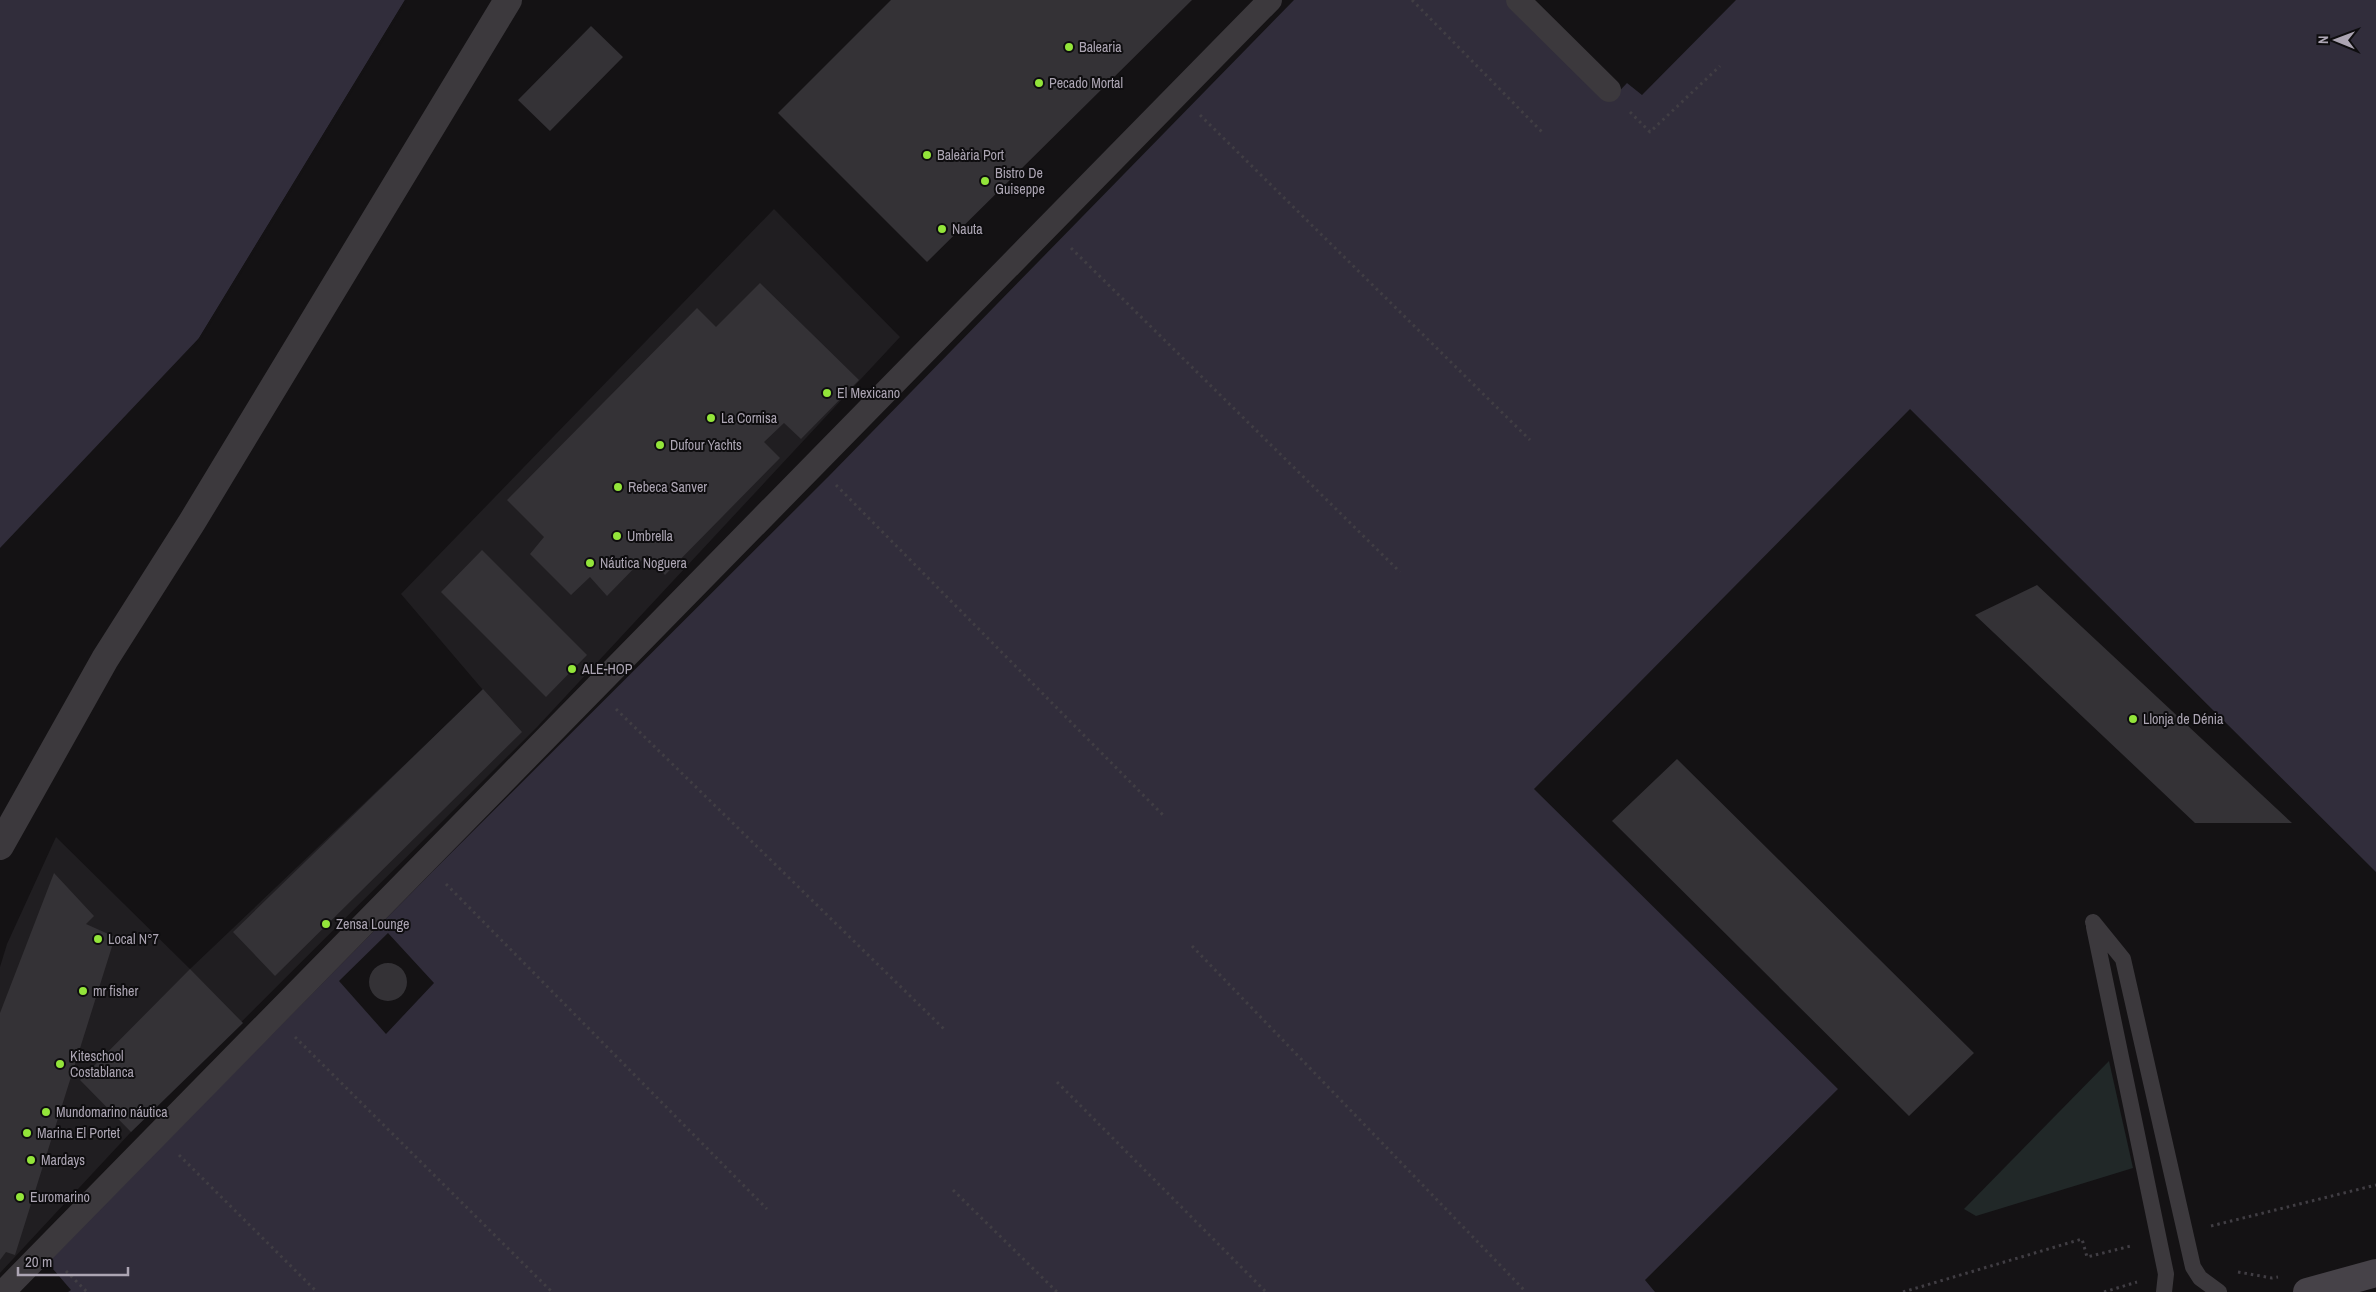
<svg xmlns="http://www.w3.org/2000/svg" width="2376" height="1292" font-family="'Archivo Narrow',sans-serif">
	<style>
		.built { fill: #201e21 }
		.green { fill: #212828 }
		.water { fill: #312d3b }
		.pier { fill: #141214 }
		.building { fill: #343236 }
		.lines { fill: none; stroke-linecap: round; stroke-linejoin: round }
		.path { stroke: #413e44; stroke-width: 3; stroke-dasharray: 2.5 4; stroke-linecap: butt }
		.service { stroke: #3c393d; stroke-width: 16 }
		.pedestrian { stroke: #3c393d; stroke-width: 24 }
		.minor { stroke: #3c393d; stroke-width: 28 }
		.secondary { stroke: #464248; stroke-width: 28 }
		.poi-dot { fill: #93e53a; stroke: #0e0d0f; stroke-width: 2 }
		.labels { text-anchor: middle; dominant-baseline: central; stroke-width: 4; stroke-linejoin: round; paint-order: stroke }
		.poi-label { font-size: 14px; fill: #aca5b3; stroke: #0e0d0f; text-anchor: start }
	</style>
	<rect width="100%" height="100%" fill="#141214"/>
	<!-- built -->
	<path class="built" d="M 774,209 L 900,337 L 538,726 L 131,1132 L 0,1273 L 0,967 L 7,944 L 56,837 L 190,969 L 483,690 L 401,594 Z"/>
	<!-- green -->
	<path class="green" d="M 2109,1061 L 2133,1168 L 1976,1216 L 1964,1209 Z"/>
	<!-- water -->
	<path class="water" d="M 0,0 L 405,0 L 199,338 L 0,548 Z
		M 1294,0 L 1506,0 L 1609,102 L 1627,83 L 1642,95 L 1736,0 L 2376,0 L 2376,872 L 1910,409 L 1534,789 L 1838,1089 L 1645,1280 L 1655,1292 L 18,1292 L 433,871 L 828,477 Z"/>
	<!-- pier -->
	<path class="pier" d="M 405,0 L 407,1 L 201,339 L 193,348 Z
		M 388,933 L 434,983 L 386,1034 L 339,981 Z
		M 47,1262 L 71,1290 L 68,1292 L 18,1292 Z"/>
	<!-- building -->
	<path class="building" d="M 891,0 L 1192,0 L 927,262 L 778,113 Z
		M 591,26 L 623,57 L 550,131 L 518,100 Z
		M 760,283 L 859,380 L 801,439 L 784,423 L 764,442 L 780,458 L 665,575 L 647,555 L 607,596 L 590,577 L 571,595 L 530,554 L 544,537 L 507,500 L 697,308 L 716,327 Z
		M 482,550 L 587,655 L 546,697 L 441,592 Z
		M 2037,585 L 2292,823 L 2195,823 L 1975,615 Z
		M 483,689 L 522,732 L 275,976 L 233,932 Z
		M 1677,759 L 1974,1053 L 1909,1116 L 1612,821 Z
		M 54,873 L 94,916 L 86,924 L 115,937 L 15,1255 L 6,1252 L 0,1260 L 0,1013 Z
		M369 982a19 19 0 1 1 38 0a19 19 0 1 1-38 0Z
		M 190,969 L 243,1023 L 131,1132 L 80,1080 Z"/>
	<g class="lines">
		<!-- path -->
		<path class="path" d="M 1412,0 L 1542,132
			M 1630,112 L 1650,132 L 1720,66
			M 1200,115 L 1530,440
			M 1071,248 L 1400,572
			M 836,485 L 1163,815
			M 616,709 L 945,1030
			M 446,884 L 767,1209
			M 1192,946 L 1526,1292
			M 295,1037 L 552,1292
			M 1057,1082 L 1266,1292
			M 179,1155 L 317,1292
			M 953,1190 L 1057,1292
			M 2211,1226 L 2376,1185
			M 66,1271 L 87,1292
			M 2238,1272 L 2272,1278 L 2278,1277
			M 1903,1292 L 2082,1239 L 2087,1257 L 2131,1246
			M 2104,1292 L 2137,1282"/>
		<!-- service -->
		<path class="service" d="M 2093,922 L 2123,959 L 2193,1267 L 2200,1278 L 2219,1292
			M 2094,927 L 2166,1274 L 2164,1292"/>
		<!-- pedestrian -->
		<path class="pedestrian" d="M 1518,0 L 1609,90
			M 3,1292 L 1270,0"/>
		<!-- minor -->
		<path class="minor" d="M 0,846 L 105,659 L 192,522 L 508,0"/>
		<!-- secondary -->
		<path class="secondary" d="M 2307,1292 L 2376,1273"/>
	</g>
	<!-- markers -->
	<g class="poi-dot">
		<circle cx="1069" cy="47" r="5"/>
		<circle cx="1039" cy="83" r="5"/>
		<circle cx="927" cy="155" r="5"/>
		<circle cx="985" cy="181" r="5"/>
		<circle cx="942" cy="229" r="5"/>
		<circle cx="827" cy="393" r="5"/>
		<circle cx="711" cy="418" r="5"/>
		<circle cx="660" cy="445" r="5"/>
		<circle cx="618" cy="487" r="5"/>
		<circle cx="617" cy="536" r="5"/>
		<circle cx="590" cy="563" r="5"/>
		<circle cx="572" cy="669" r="5"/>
		<circle cx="2133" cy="719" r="5"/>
		<circle cx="326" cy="924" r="5"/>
		<circle cx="98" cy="939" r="5"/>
		<circle cx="83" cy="991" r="5"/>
		<circle cx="60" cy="1064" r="5"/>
		<circle cx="46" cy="1112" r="5"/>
		<circle cx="27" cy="1133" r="5"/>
		<circle cx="31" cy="1160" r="5"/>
		<circle cx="20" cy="1197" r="5"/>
	</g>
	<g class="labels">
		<!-- poi labels -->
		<g class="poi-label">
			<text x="1079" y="47">Balearia</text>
			<text x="1049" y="83">Pecado Mortal</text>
			<text x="937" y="155">Baleària Port</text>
			<text x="995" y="173">Bistro De<tspan x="995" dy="16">Guiseppe</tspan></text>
			<text x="952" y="229">Nauta</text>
			<text x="837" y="393">El Mexicano</text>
			<text x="721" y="418">La Cornisa</text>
			<text x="670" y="445">Dufour Yachts</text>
			<text x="628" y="487">Rebeca Sanver</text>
			<text x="627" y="536">Umbrella</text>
			<text x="600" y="563">Náutica Noguera</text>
			<text x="582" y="669">ALE-HOP</text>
			<text x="2143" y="719">Llonja de Dénia</text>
			<text x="336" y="924">Zensa Lounge</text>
			<text x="108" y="939">Local N°7</text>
			<text x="93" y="991">mr fisher</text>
			<text x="70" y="1056">Kiteschool<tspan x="70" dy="16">Costablanca</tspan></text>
			<text x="56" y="1112">Mundomarino náutica</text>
			<text x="37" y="1133">Marina El Portet</text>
			<text x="41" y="1160">Mardays</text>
			<text x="30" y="1197">Euromarino</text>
		</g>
	</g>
	<!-- north arrow -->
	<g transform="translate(2336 40) rotate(271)" stroke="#0e0d0f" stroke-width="4" paint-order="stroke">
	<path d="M0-4L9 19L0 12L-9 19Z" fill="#aca5b3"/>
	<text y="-8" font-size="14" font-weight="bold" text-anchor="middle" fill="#aca5b3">N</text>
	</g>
	<!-- scale -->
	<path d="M18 1267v8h110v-8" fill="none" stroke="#aca5b3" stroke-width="2.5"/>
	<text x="25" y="1267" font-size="15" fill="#aca5b3" stroke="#0e0d0f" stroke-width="4" paint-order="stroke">20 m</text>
</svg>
